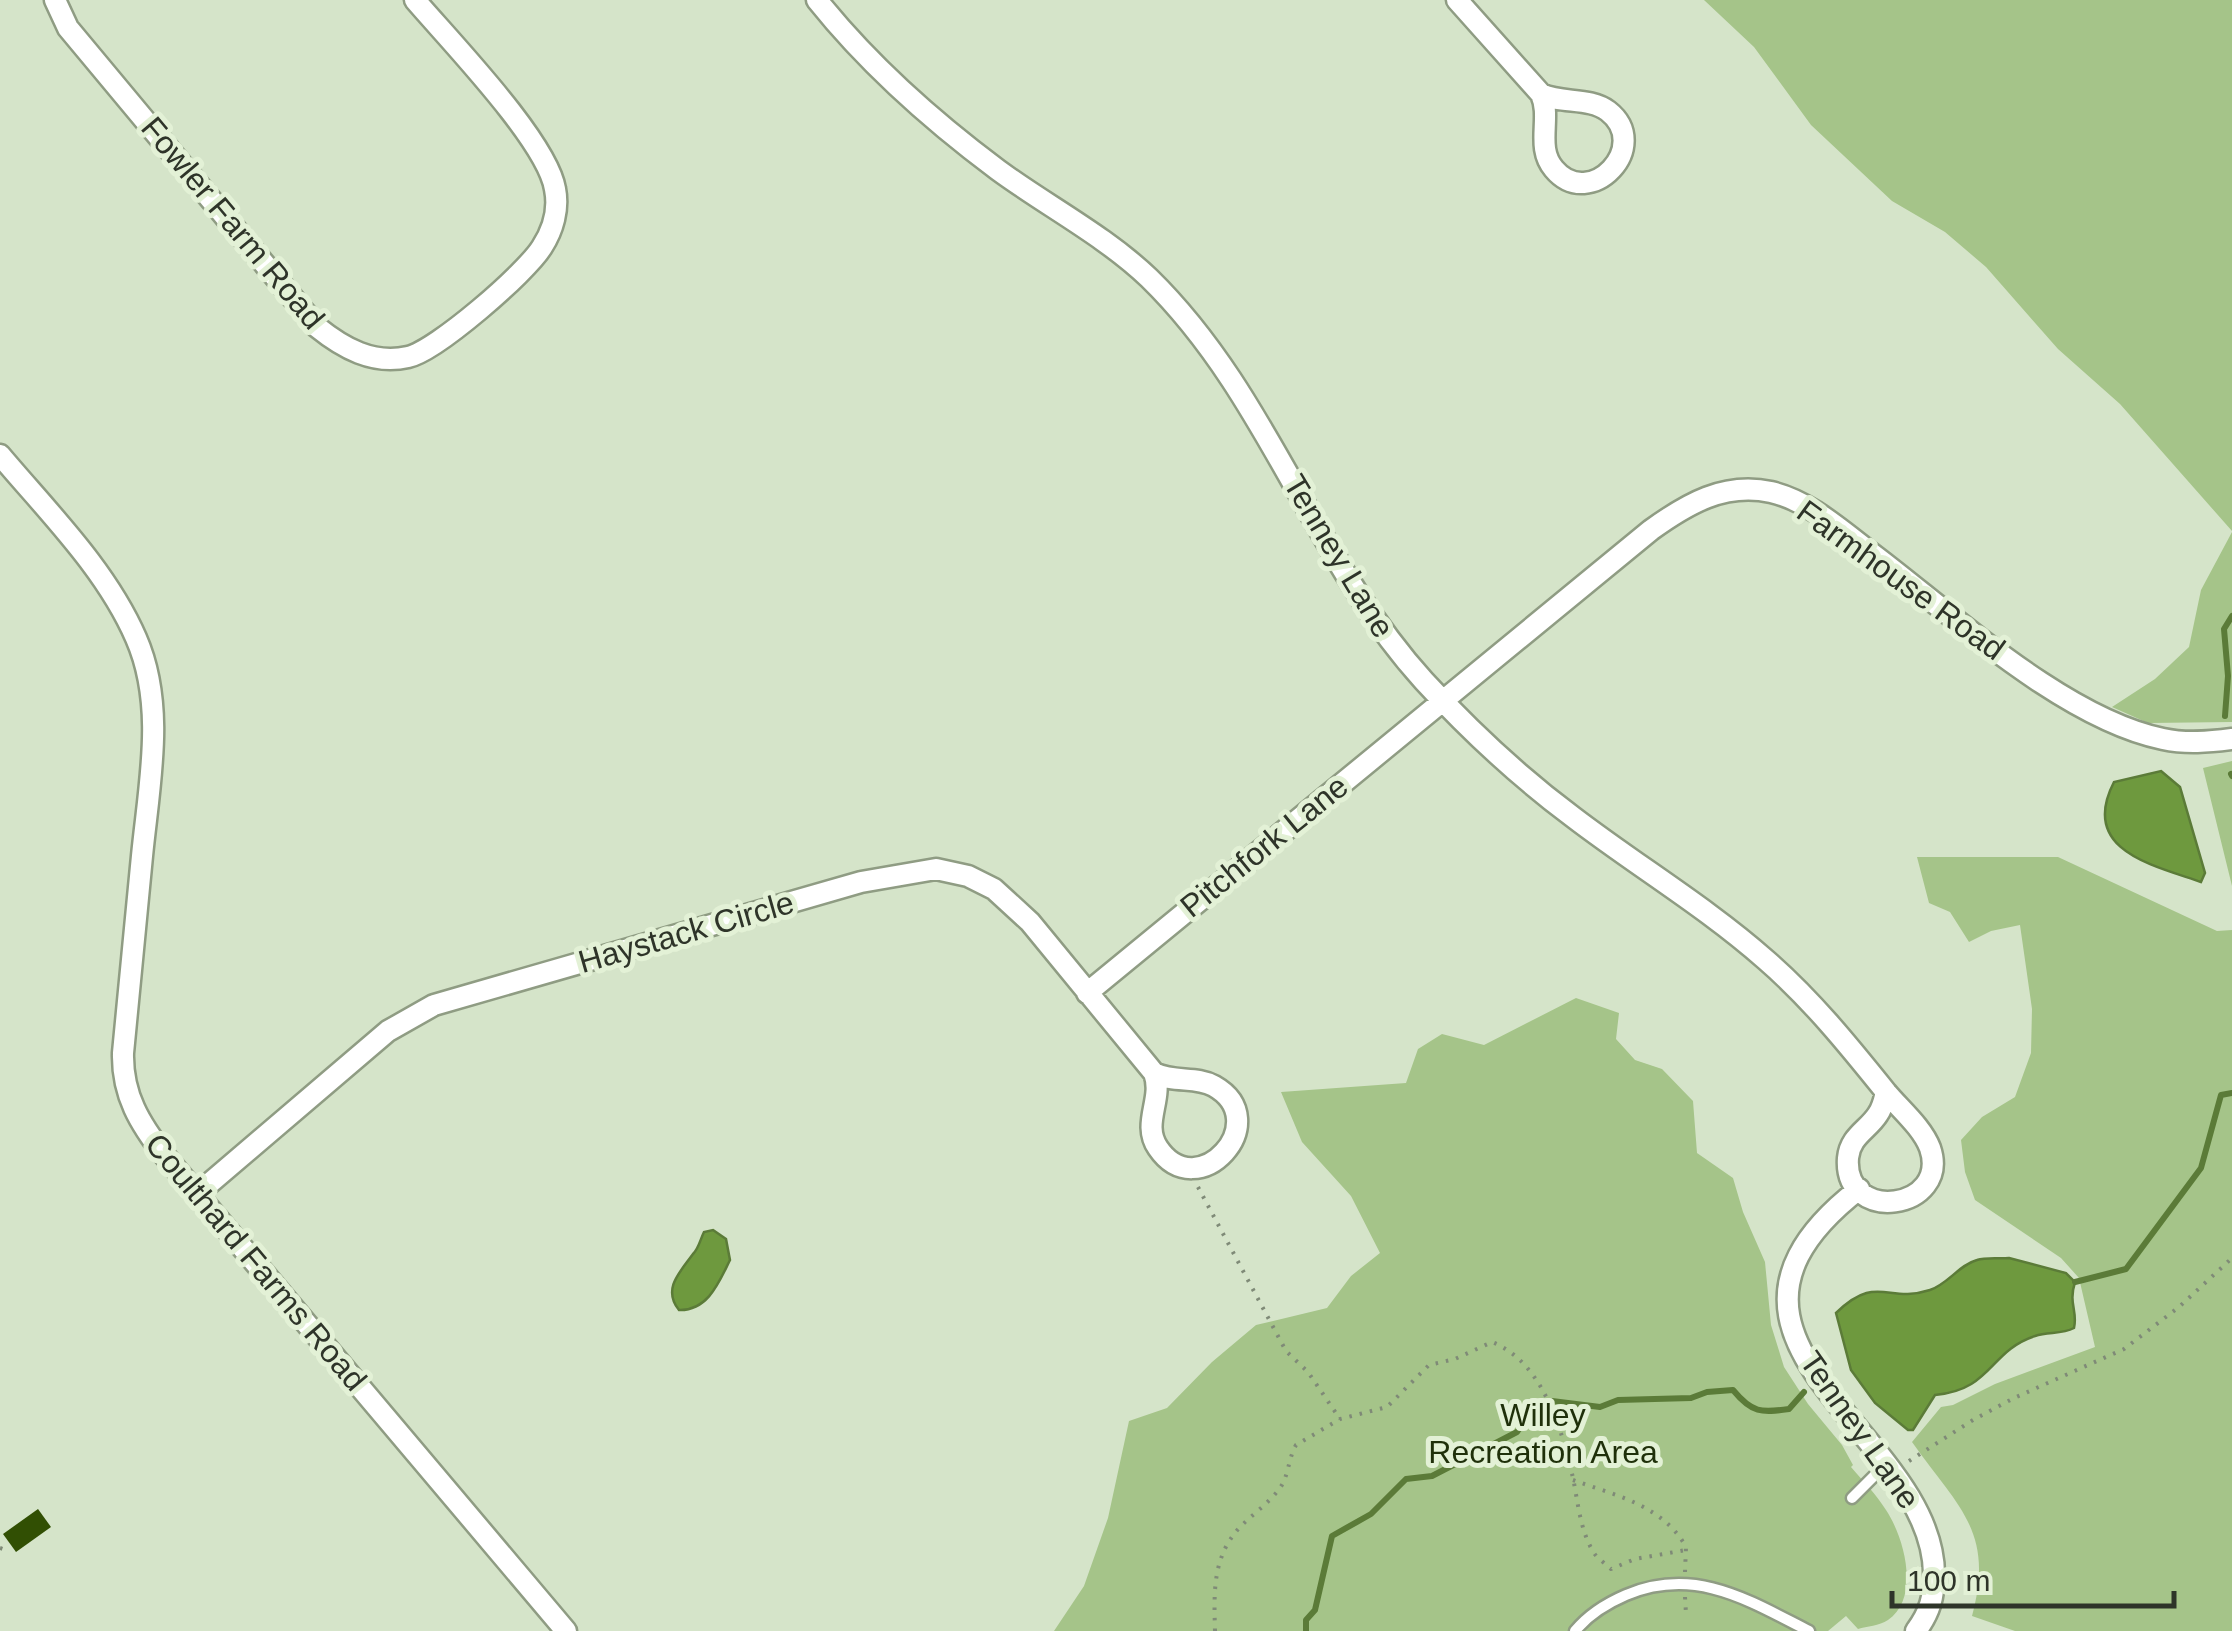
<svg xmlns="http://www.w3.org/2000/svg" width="2232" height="1631" font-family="Helvetica,sans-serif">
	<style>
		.green { fill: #a5c489 }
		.water { fill: #6e993e; stroke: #5b7b38; stroke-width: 2.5 }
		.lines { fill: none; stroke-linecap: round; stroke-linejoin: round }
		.stream { stroke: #5b7b38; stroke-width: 6 }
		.building { fill: #314f03 }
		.service-casing { stroke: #8f9c83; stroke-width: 15 }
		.minor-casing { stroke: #8f9c83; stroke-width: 25 }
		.path { stroke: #7f8a77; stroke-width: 4; stroke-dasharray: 2.5 8; stroke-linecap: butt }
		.service { stroke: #fff; stroke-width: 10 }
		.minor { stroke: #fff; stroke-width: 20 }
		.labels { text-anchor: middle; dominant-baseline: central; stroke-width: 10; stroke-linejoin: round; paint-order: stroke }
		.street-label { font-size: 32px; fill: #2e3429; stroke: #e3f1d6 }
		.park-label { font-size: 32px; fill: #1f300a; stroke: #e3f1d6 }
	</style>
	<rect width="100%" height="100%" fill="#d5e4c9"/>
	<!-- green -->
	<path class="green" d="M 1704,0 L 2232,0 L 2232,531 L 2120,404 L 2058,349 L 1986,267 L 1945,232 L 1892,201 L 1811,125 L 1754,47 Z
		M 2232,532 L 2232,722 L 2148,723 L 2112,707 L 2155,679 L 2189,647 L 2201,590 Z
		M 2232,761 L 2232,886 L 2203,768 Z
		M 1917,857 L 2058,857 L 2217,931 L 2232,930 L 2232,1631 L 2015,1631 L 1972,1616 C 1995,1531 1958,1507 1912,1442 L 1941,1407 L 1953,1405 L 1995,1384 L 2095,1347 L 2079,1278 L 2061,1258 L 1975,1200 L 1965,1172 L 1961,1140 L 1982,1117 L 2015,1097 L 2031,1053 L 2032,1009 L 2020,925 L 1991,931 L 1969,942 L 1950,912 L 1929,903 Z
		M 1576,998 L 1619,1013 L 1616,1039 L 1635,1060 L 1662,1069 L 1693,1101 L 1697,1153 L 1733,1178 L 1743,1212 L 1765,1262 L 1771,1325 L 1784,1367 L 1808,1404 L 1842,1445 L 1853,1465 L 1851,1467 C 1863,1481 1876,1494 1886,1510 C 1904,1537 1921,1597 1888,1620 C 1879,1626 1867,1626 1858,1629 L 1846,1616 L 1828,1631 L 1054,1631 L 1084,1586 L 1108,1518 L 1129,1421 L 1167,1408 L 1212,1362 L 1256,1325 L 1327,1308 L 1351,1276 L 1380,1253 L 1351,1196 L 1302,1142 L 1281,1092 L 1406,1083 L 1418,1049 L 1442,1034 L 1484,1045 Z"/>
	<!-- water -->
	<path class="water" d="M 2161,771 L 2180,787 L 2205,873 L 2201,882 C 2152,865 2079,850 2114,782 Z
		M 713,1230 L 726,1239 L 730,1260 C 719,1282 708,1311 679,1310 C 662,1289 680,1272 693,1254 C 699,1248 700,1240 704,1232 Z
		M 2009,1258 L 2066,1273 L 2075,1282 C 2068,1304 2078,1311 2074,1328 C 2061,1335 2048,1331 2035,1336 C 1989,1351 1992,1390 1935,1395 L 1913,1430 L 1908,1430 L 1875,1403 L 1851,1370 L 1836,1313 C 1877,1273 1887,1304 1930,1290 C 1948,1284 1959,1265 1977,1260 C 1986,1257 1999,1259 2009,1258 Z"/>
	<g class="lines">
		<!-- stream -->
		<path class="stream" d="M 2225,716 L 2228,676 L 2224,629 L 2232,616
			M 2231,774 L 2232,776
			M 2075,1282 L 2126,1269 L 2201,1168 L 2221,1095 L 2232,1093
			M 1306,1631 L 1306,1620 L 1315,1610 L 1332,1536 L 1371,1514 L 1406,1479 L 1432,1476 L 1517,1432 L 1527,1418 L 1552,1401 L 1600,1407 L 1618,1400 L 1691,1398 L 1707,1392 L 1733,1390 C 1752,1413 1761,1413 1789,1409 L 1804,1392"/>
	</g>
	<!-- building -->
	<path class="building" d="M 38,1509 L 51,1527 L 16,1552 L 3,1534 Z"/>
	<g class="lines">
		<!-- service casing -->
		<g class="service-casing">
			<path id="service" d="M 1852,1498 L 1885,1465
				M 1575,1631 C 1589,1614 1605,1604 1626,1595 C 1695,1566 1748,1600 1809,1631"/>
		</g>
		<!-- minor casing -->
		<g class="minor-casing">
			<path id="minor" d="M 55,0 L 68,28 L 317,327 C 343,348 373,365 408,357 C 436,351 526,273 542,247 C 553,230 559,209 555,189 C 547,141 450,41 415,0
				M 817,0 C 869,65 931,120 998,170 C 1047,206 1105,236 1149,278 C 1269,395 1313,559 1424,681 C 1470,731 1518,776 1573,817 C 1637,866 1706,907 1766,960 C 1811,999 1849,1046 1886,1092
				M 1457,0 L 1541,94
				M 1541,94 C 1561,104 1590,97 1608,111 C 1653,146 1590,212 1554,169 C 1535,147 1552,118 1541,94 Z
				M 0,455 C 48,512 106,569 136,638 C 166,706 149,784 142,856 C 136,922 129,987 123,1053 C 122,1095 140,1124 165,1156 L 566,1631
				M 1087,993 L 1651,530 C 1687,504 1724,482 1771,492 C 1810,501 1843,532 1875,556 C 1954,616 2065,719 2163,739 C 2186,744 2209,742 2232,739
				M 1154,1073 C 1174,1083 1196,1076 1214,1086 C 1276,1121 1198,1207 1158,1148 C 1141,1123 1164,1099 1154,1073 Z
				M 1886,1092 C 1900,1109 1922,1127 1930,1148 C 1951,1210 1843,1225 1848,1158 C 1850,1136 1868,1130 1878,1114 C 1883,1107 1884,1100 1886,1092 Z
				M 1859,1189 C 1663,1341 1933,1430 1934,1574 C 1934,1597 1930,1612 1916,1631
				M 197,1194 L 388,1031 L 434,1005 L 861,882 L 936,869 L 968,876 L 994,889 L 1030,922 L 1154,1073"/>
		</g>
		<!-- path -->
		<path class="path" d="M 1198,1187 L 1286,1351 L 1308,1372 L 1340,1419
			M 1909,1461 L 1973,1420 L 2014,1398 L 2124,1349 L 2179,1307 L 2232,1258
			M 1573,1480 C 1614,1495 1663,1505 1686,1547 L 1685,1572
			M 0,1548 L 3,1549
			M 1685,1597 L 1686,1614
			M 1215,1631 C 1214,1593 1212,1557 1240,1527 C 1253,1514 1269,1503 1280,1488 C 1289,1475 1288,1459 1296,1445 L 1340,1419 L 1387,1407 L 1429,1365 L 1455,1359 L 1492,1342 C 1543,1362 1562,1430 1573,1478 C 1578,1502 1580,1531 1594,1553 C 1598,1559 1606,1564 1611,1569 L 1635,1559 L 1686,1550"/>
		<!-- service -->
		<use href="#service" class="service"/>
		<!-- minor -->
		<use href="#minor" class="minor"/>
	</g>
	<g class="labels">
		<!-- street labels -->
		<g class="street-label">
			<text transform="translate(233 223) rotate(50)">Fowler Farm Road</text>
			<text transform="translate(1339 556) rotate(59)">Tenney Lane</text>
			<text transform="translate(1901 580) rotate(36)">Farmhouse Road</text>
			<text transform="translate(1264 846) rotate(-39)">Pitchfork Lane</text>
			<text transform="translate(686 932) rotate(-16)">Haystack Circle</text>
			<text transform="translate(256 1262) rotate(50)">Coulthard Farms Road</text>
			<text transform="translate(1860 1430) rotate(55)">Tenney Lane</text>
		</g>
		<!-- park labels -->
		<g class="park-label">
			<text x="1543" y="1415">Willey<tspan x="1543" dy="37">Recreation Area</tspan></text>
		</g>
	</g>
	<!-- scale -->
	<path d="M1892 1591v15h282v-15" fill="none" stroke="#2e3429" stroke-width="5"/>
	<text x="1907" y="1591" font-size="30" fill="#2e3429" stroke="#e3f1d6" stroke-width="8" paint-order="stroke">100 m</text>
</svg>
